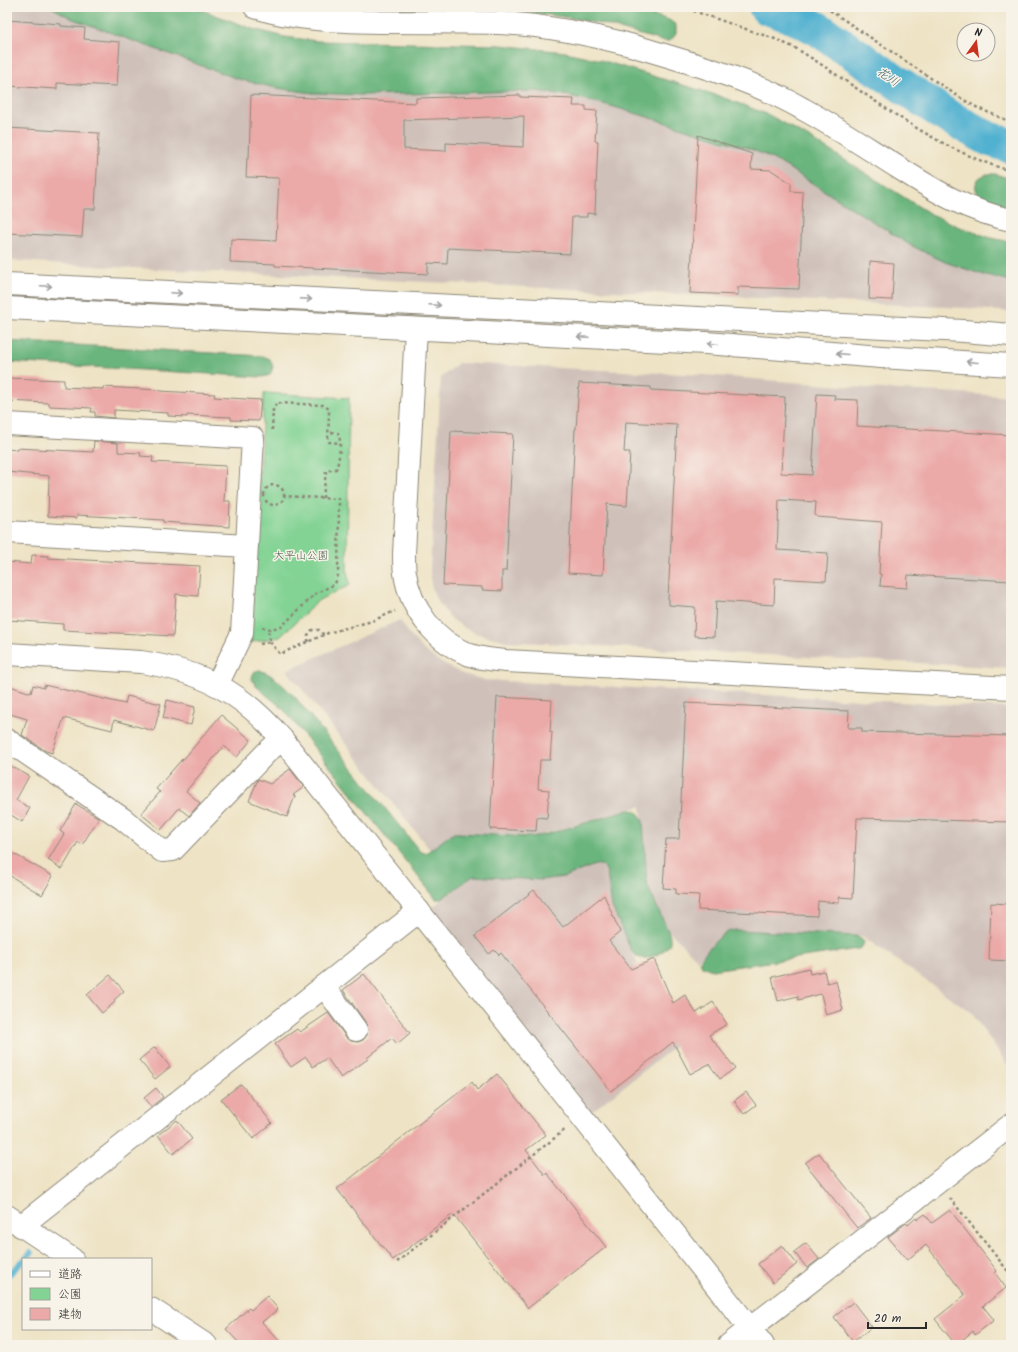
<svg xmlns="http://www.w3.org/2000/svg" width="1018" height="1352" font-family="Kalam,'Klee One',sans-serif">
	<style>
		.industrial { fill: #cfc1ba }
		.green { fill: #83d394; stroke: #577f60 }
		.forest { fill: #6ab57e; stroke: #4a7054 }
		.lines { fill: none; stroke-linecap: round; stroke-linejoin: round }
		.stream { stroke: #51b1d0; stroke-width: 6 }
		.river { stroke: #51b1d0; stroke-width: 35 }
		.building { fill: #eba9a7; fill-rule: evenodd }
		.minor-casing { stroke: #8c8778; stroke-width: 24 }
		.path { stroke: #8c8778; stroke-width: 2.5; stroke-dasharray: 3 3; stroke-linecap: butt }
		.minor { stroke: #fff; stroke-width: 22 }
		.oneway { stroke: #a0a0a0 }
		.labels { text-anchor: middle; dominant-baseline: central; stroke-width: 3; stroke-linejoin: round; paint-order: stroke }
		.park-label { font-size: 11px; fill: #415545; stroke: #f7f3e8 }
		.water-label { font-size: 12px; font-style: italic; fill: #385a65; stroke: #f7f3e8 }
	</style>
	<rect width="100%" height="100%" fill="#f7f3e8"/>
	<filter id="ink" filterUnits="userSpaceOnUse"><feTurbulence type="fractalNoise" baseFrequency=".025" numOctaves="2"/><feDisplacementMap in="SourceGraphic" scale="8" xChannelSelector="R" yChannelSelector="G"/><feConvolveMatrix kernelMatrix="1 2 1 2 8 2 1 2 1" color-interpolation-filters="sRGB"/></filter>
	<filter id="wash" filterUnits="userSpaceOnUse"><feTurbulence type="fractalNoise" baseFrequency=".012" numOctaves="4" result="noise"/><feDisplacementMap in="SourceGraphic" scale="16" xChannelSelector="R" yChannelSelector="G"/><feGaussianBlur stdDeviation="0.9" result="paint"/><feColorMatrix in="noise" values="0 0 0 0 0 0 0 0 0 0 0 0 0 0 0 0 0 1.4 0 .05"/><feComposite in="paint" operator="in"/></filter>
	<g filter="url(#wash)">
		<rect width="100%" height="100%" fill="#eee3c5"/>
		<!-- industrial -->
		<path class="industrial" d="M 7,7 L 51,7 L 73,19 L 238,79 L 276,88 L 313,93 L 360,95 L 536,91 L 558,93 L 588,99 L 617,108 L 748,148 L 765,155 L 981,274 L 1011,281 L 1011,312 L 966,308 L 92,266 L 7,260 Z
			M 458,363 L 704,375 L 879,389 L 960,393 L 1011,397 L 1011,668 L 506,641 L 478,634 L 465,628 L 453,620 L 443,609 L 435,597 L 431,584 L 430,571 L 441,378 Z
			M 400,620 L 410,635 L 425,651 L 443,664 L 463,674 L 484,680 L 1011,708 L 1011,1070 L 971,1012 L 862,936 L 737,930 L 728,932 L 720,937 L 698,960 L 667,929 L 647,885 L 641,806 L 537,836 L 454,833 L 431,851 L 287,670 Z
			M 601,864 L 605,868 L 607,873 L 612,907 L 638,965 L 635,966 L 659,1019 L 678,1044 L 591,1112 L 430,909 L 473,876 L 541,880 L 564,877 L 595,865 Z"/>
		<!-- green -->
		<path class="green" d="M 264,393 L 349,398 L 347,571 L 350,585 L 319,600 L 280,637 L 247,643 L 250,635 Z"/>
		<!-- forest -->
		<path class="forest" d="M 51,7 L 194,7 L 253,29 L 285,37 L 318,41 L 500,45 L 565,52 L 597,59 L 719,96 L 769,115 L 816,142 L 929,213 L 959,227 L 991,238 L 1011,242 L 1011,281 L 981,274 L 945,262 L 910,245 L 782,164 L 765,155 L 748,148 C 717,139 686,129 654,119 C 615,107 577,95 536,91 L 360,95 L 313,93 L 276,88 L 238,79 L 73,19 Z
			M 324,7 L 627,7 L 669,20 L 676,25 L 676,34 L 670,41 L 662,41 L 606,25 L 571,18 L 536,13 L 501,11 Z
			M 987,174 L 995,174 L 1011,179 L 1011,207 C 999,205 973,201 976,184 C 977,178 982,176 987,174 Z
			M 7,341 L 263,356 L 270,359 L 273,367 L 270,375 L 262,377 L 7,362 Z
			M 259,670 C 274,674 284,687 295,697 L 418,849 L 421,852 L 426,853 L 449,836 L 454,833 L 459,833 L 530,837 L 544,835 L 629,810 C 637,810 639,813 643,821 L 647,885 L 669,933 C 670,937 671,941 669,945 C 665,952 648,960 641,958 C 636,957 634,954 631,950 L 612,907 L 607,873 C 605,866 602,864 595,865 L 564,877 L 541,880 L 473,876 L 444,897 L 440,899 L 436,899 L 297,726 L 283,709 L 256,686 L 252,679 L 253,673 Z
			M 737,930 L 856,936 L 861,938 L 864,942 L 862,947 L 858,949 L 712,970 L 702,966 L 700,961 C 704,952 719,936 728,932 C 730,931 734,930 737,930 Z"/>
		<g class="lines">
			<!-- stream -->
			<path class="stream" d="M 25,1259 L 31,1253
				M 7,1276 L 23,1261"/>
			<!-- river -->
			<path class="river" d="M 766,7 L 799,19 L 818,29 L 947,116 L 989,139 L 1011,146"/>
		</g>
		<g id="blocks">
			<!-- building -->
			<path class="building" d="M 7,20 L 61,24 L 61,26 L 85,28 L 84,39 L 120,42 L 117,86 L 57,83 L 57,89 L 7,86 Z
				M 251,95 L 416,103 L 416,98 L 520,95 L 520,97 L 574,99 L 573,106 L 586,106 L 586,110 L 597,111 L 595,141 L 598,141 L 595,214 L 587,213 L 587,217 L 572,217 L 570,254 L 448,248 L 447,264 L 428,263 L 428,274 L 275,266 L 275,264 L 230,262 L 231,239 L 276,241 L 279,178 L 246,177 L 247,158 L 249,158 ZM 524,116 L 523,147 L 446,143 L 446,151 L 404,149 L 404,120 Z
				M 7,128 L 99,133 L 95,209 L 84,209 L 82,237 L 7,233 Z
				M 698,135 L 752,154 L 751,169 L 771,170 L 791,183 L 791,191 L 803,192 L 799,289 L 738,287 L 738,295 L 690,293 Z
				M 870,261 L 894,263 L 892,300 L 869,299 Z
				M 7,378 L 64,380 L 64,387 L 103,389 L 103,387 L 160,390 L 160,391 L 215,394 L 214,397 L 261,400 L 259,421 L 231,420 L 231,417 L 187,415 L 187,417 L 168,416 L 168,413 L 114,410 L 114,418 L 95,416 L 95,412 L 91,412 L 92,408 L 49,406 L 49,403 L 7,401 Z
				M 579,383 L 651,387 L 651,390 L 785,397 L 781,473 L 812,475 L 817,394 L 835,395 L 834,399 L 858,400 L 857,426 L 1011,435 L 1011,581 L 908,575 L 907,588 L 880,586 L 881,574 L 879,574 L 882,522 L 817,517 L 817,516 L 815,515 L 816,502 L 779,500 L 777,550 L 828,553 L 826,581 L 775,578 L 774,605 L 716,601 L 714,637 L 694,636 L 695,607 L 669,605 L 669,599 L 668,599 L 677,425 L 626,422 L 624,452 L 630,452 L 627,506 L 607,504 L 603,575 L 568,573 L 575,429 L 576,429 Z
				M 451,431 L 513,434 L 506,571 L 502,571 L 502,591 L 482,590 L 482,587 L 443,585 Z
				M 94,441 L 118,443 L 118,452 L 141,453 L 140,456 L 153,457 L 152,462 L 226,466 L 224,501 L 230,501 L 229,527 L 163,522 L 163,520 L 77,515 L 77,518 L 48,516 L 49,476 L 7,472 L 7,449 L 17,450 L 17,448 L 93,452 Z
				M 32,555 L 48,556 L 48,558 L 200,566 L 198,596 L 176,594 L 173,636 L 63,630 L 63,624 L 9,620 L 9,617 L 7,617 L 7,562 L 31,564 Z
				M 7,685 L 31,693 L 33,685 L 44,688 L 44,685 L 125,704 L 127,696 L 161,704 L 154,731 L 114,720 L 112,730 L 64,718 L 52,753 L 46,751 L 22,735 L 27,719 L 7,713 Z
				M 497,697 L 552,700 L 550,732 L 552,732 L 550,760 L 540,760 L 538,789 L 549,790 L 547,818 L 537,817 L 536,831 L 490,829 Z
				M 167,700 L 195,707 L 191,725 L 163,718 Z
				M 686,703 L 849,711 L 848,728 L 862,728 L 862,732 L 1011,736 L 1011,822 L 857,818 L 853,898 L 839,897 L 839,903 L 818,901 L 817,916 L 698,910 L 699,895 L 676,894 L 676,889 L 663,888 L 666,839 L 679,839 Z
				M 221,715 L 251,740 L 237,757 L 224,746 L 186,791 L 200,803 L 189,816 L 179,808 L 161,830 L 141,814 L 160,792 L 156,789 L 183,758 L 181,762 Z
				M 7,764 L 29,776 L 16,800 L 30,808 L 22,822 L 8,813 L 7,815 Z
				M 290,769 L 304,787 L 293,795 L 295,796 L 287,817 L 249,801 L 258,779 L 270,784 Z
				M 76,804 L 99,818 L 82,845 L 78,842 L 62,869 L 48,860 L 64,834 L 60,831 Z
				M 7,850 L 53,876 L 42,895 L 7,874 Z
				M 534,890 L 563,927 L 604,895 L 620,932 L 609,941 L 631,969 L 654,959 L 673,1003 L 685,995 L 696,1013 L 713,1002 L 727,1024 L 709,1035 L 735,1068 L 720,1079 L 709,1064 L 690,1074 L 673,1042 L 611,1091 L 501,953 L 499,955 L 494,950 L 489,954 L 475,936 Z
				M 991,903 L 1011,904 L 1011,961 L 989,960 Z
				M 809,968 L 810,974 L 824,971 L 827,983 L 836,981 L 843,1010 L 826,1015 L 821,994 L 798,1000 L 798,996 L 778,1001 L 772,977 Z
				M 364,974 L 410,1033 L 397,1044 L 392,1038 L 367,1058 L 368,1059 L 341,1078 L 327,1058 L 313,1067 L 306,1057 L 291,1067 L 275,1044 L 297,1029 L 300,1032 L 328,1013 L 346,1037 L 351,1041 L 358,1042 L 363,1040 L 367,1035 L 368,1029 L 366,1023 L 343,990 Z
				M 110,975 L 124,991 L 114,1000 L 115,1002 L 102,1013 L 87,995 Z
				M 155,1047 L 170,1067 L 155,1079 L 139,1060 Z
				M 497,1074 L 546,1135 L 526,1150 L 545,1175 L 547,1173 L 606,1247 L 528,1308 L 453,1214 L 393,1260 L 337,1189 L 472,1082 L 477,1090 Z
				M 241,1084 L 272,1123 L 253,1139 L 221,1099 Z
				M 156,1088 L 163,1097 L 151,1107 L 144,1098 Z
				M 746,1092 L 756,1105 L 744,1114 L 734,1101 Z
				M 177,1120 L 192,1139 L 173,1154 L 158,1135 Z
				M 819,1153 L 871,1218 L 857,1228 L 805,1163 Z
				M 950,1210 L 997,1271 L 995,1273 L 1006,1288 L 983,1306 L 994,1320 L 975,1335 L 973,1331 L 956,1345 L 935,1319 L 965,1295 L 926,1245 L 907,1260 L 888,1237 L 906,1223 L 908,1225 L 916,1218 L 917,1220 L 925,1214 L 932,1223 Z
				M 806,1243 L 819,1259 L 807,1268 L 794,1252 Z
				M 782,1245 L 797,1264 L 773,1283 L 758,1264 Z
				M 267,1296 L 278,1309 L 262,1322 L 283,1345 L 241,1345 L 226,1329 L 249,1308 L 251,1310 Z
				M 853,1302 L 872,1327 L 853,1342 L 834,1317 Z"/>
		</g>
	</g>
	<g filter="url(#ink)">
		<use href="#blocks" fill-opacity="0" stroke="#8c8778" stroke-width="1"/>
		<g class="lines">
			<!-- minor casing -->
			<g class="minor-casing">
				<path id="minor" d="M 255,7 C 295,20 337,21 379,22 C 419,22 459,22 499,23 C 545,25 590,34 634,46 C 691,63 751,79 803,109 C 836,127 867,148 899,168 C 935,191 968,211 1011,220
					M 7,284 L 964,331 L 1011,335
					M 7,308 L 706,343 L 881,357 L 1011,365
					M 416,329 L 404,554 C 404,560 404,567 405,573 C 410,609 436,642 470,655 C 482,659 494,660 506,661 L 1011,688
					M 7,424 L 253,438 L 242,633 L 217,685
					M 7,532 L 247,546
					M 7,654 L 141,662 C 201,671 242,692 282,739 L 763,1345
					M 7,740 L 123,819 L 162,851 L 173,850 L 266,753 L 282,739
					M 324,986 L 356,1030
					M 7,1216 L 72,1259
					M 21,1226 L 419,911
					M 151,1309 L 206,1345
					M 729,1345 L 1011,1125"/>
			</g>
			<!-- path -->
			<path class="path" d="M 682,7 L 775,39 L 797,49 C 867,92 930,148 1011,171
				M 825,7 L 959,97 L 978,108 L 1011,122
				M 272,430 L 273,409 L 277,403 L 323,405 L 329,409 L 329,413 L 328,440 L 329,442 L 340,443
				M264 495a10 10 0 1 1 20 0a10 10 0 1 1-20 0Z
				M 323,498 L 326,471 L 336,469 L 337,467 C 339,459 342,440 338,433 L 328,432
				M 262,627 L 268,629 L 281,627 L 315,594 L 335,584 L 338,575 L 339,499 L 284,496
				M 270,642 L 280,654 L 328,633 L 372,621 L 395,611
				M 308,642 L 308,635 L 312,630 L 319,630 L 324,635
				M 260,644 L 270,642 L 268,629
				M 950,1198 L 1011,1275
				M 397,1262 L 566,1129"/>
			<!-- minor -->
			<use href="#minor" class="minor"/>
		</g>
		<!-- one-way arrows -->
		<defs><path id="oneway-shaft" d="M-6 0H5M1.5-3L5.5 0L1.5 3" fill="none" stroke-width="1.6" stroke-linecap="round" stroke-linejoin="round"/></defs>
		<g class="oneway">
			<use href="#oneway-shaft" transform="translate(46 286) rotate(3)"/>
			<use href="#oneway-shaft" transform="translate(176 293) rotate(3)"/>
			<use href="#oneway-shaft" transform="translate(306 299) rotate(3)"/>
			<use href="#oneway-shaft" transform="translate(435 305) rotate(3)"/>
			<use href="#oneway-shaft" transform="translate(583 337) rotate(-177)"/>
			<use href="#oneway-shaft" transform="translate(713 344) rotate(-175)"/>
			<use href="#oneway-shaft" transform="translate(842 354) rotate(-175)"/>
			<use href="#oneway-shaft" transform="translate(972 362) rotate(-175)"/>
		</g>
	</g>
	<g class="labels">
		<!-- park labels -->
		<g class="park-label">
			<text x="301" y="556">大平山公園</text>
		</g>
		<!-- water labels -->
		<g class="water-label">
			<text transform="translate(888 77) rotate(34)">花川</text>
		</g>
	</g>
	<!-- margin -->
	<rect width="1018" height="1352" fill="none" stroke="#f7f3e8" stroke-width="24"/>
	<!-- legend -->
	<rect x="22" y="1258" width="130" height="72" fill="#f7f3e8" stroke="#a5a39c"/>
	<rect x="30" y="1271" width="20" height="6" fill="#ffffff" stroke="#a5a39c"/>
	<text x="58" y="1278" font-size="12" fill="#2b2b2b">道路</text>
	<rect x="30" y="1288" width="20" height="12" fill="#83d394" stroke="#a5a39c"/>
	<text x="58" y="1298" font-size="12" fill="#2b2b2b">公園</text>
	<rect x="30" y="1308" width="20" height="12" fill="#eba9a7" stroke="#a5a39c"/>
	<text x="58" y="1318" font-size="12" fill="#2b2b2b">建物</text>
	<!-- north arrow -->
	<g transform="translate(976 42) rotate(14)"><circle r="19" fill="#f7f3e8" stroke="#a5a39c"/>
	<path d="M0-3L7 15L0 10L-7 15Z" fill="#c8321e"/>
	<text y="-6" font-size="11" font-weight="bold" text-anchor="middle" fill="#2b2b2b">N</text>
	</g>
	<!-- scale -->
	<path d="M868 1322v6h58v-6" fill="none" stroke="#2b2b2b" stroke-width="2"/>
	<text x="874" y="1322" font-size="12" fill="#2b2b2b" stroke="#f7f3e8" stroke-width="3" paint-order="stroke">20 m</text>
</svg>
